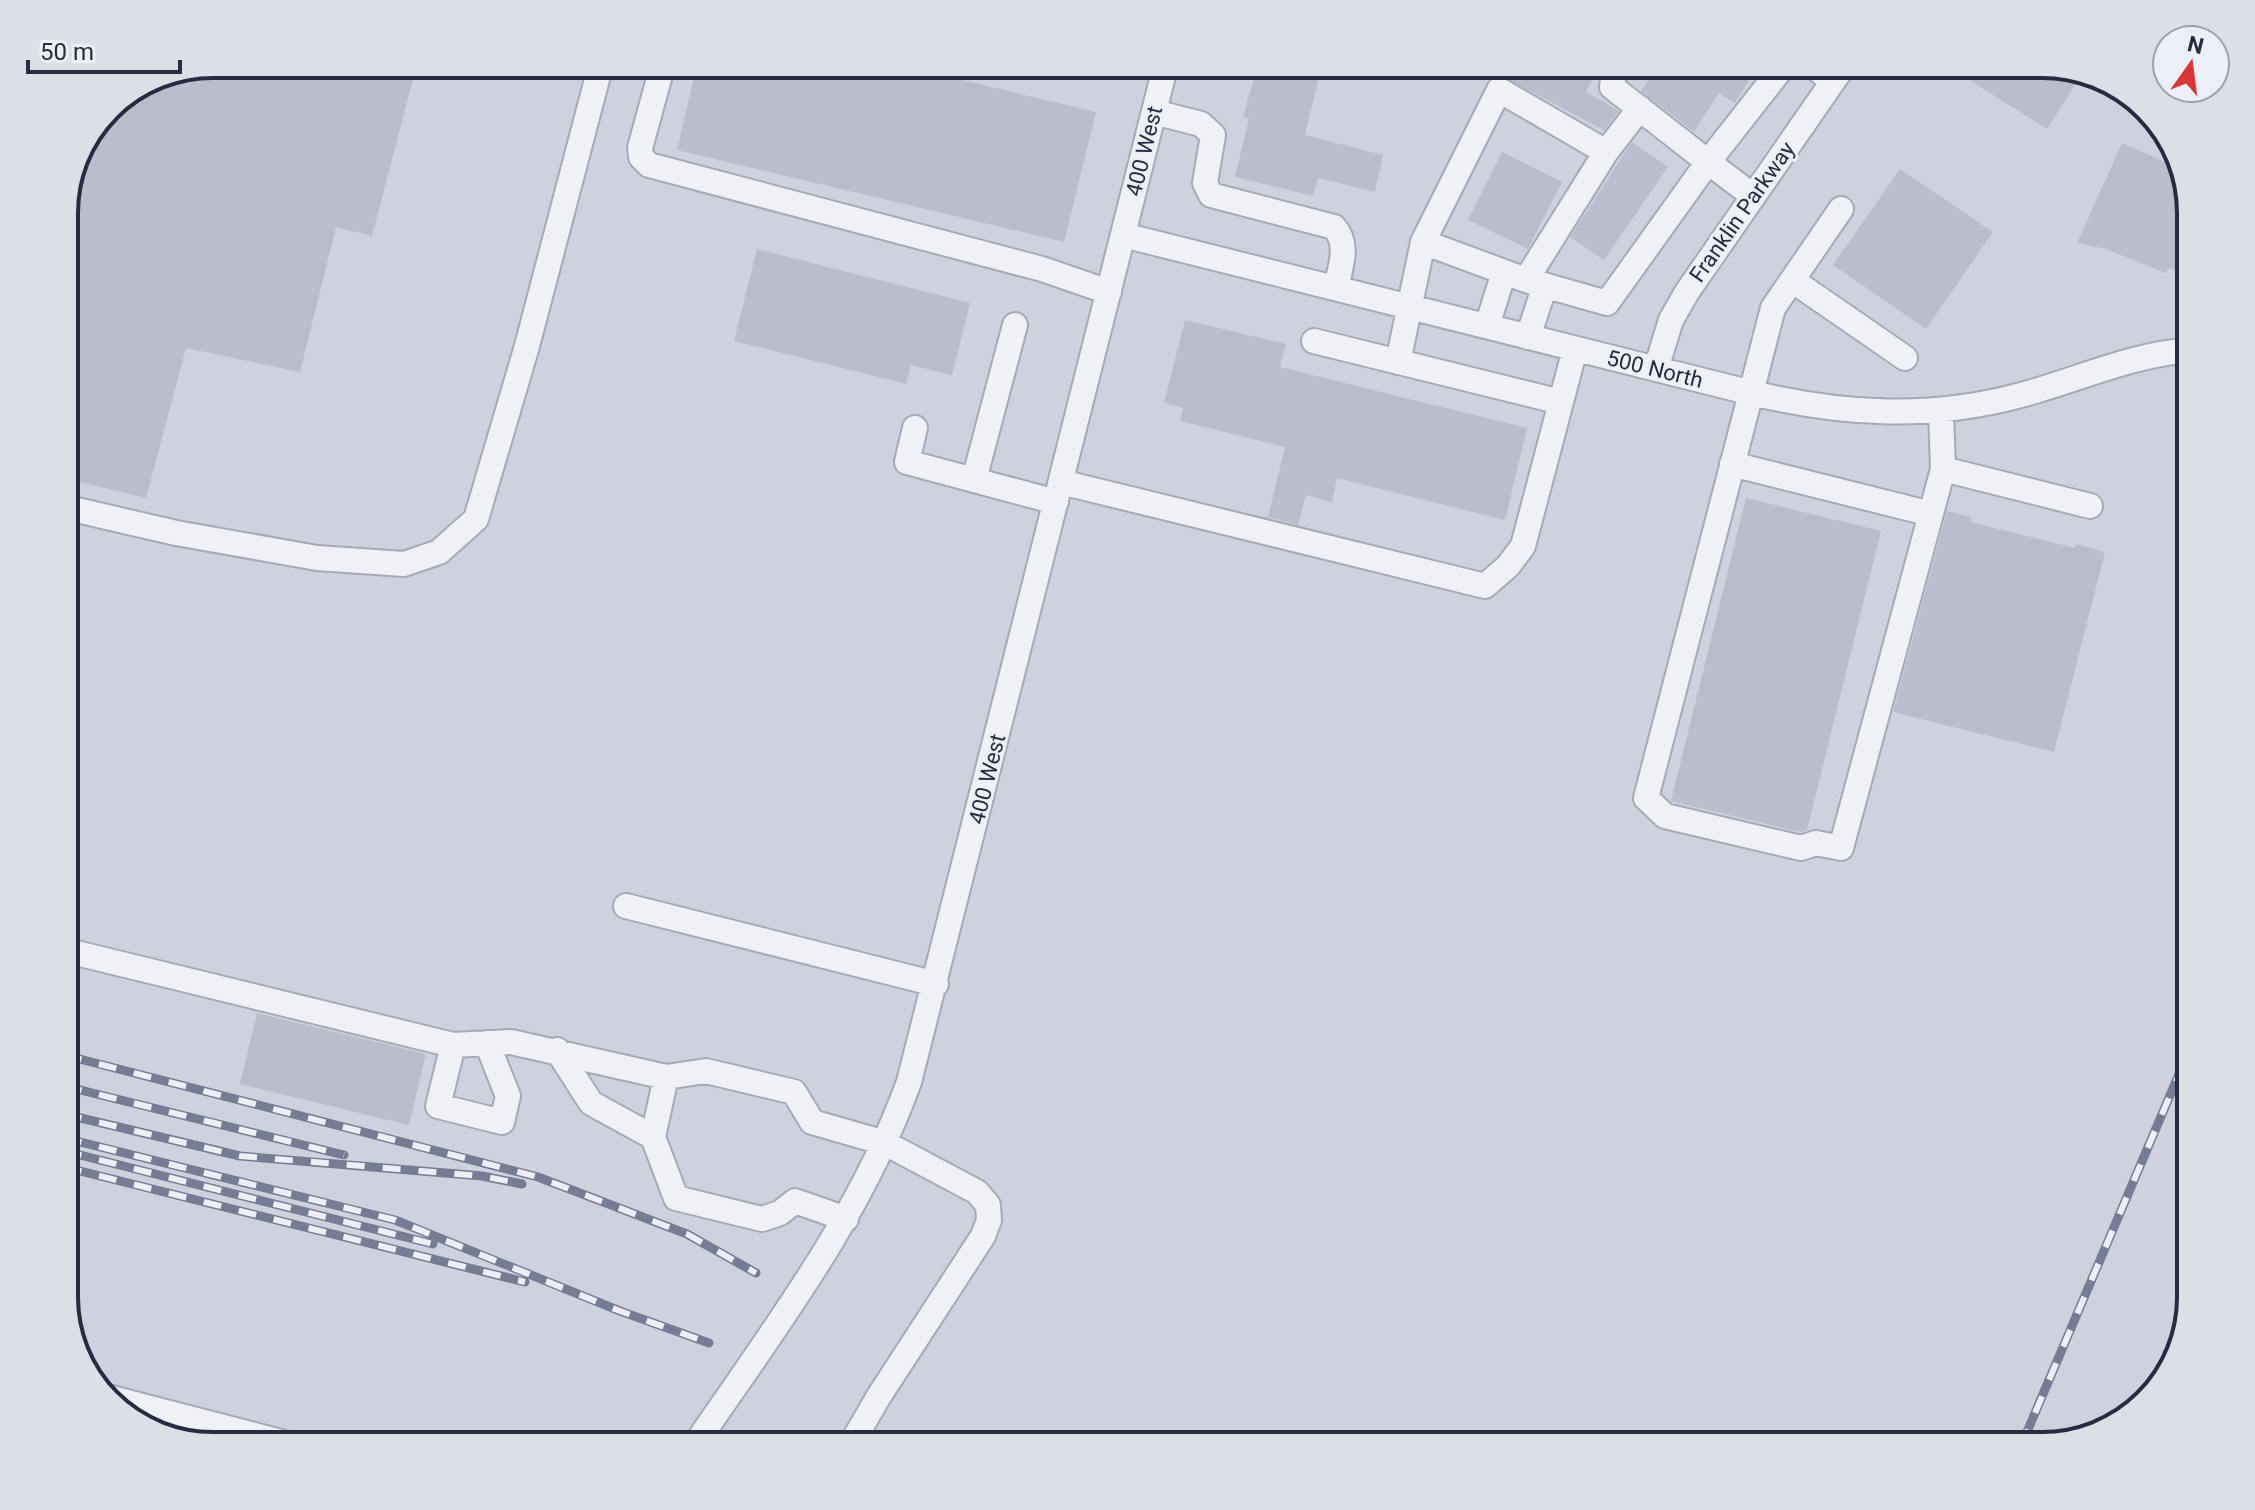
<svg xmlns="http://www.w3.org/2000/svg" width="2255" height="1510" font-family="Roboto,sans-serif">
	<style>
		.built { fill: #cfd2de }
		.building { fill: #babecc }
		.lines { fill: none; stroke-linecap: round; stroke-linejoin: round }
		.minor-casing { stroke: #a6aab6; stroke-width: 28 }
		.minor { stroke: #f0f1f6; stroke-width: 24 }
		.rail-casing { stroke: #757c93; stroke-width: 9 }
		.rail { stroke: #edeff6; stroke-width: 6; stroke-dasharray: 18; stroke-linecap: butt }
		.labels { text-anchor: middle; dominant-baseline: central; stroke-width: 6; stroke-linejoin: round; paint-order: stroke }
		.street-label { font-size: 22px; fill: #252b40; stroke: #edeff6 }
		.rim { fill: none; stroke: #252b40; stroke-width: 4 }
	</style>
	<rect width="100%" height="100%" fill="#dde0e8"/>
	<!-- built -->
	<path class="built" d="M 213,64 L 2042,64 L 2125,89 L 2171,139 L 2191,213 L 2191,1297 L 2166,1380 L 2108,1430 L 2042,1446 L 213,1446 L 130,1421 L 84,1371 L 64,1306 L 64,204 L 108,107 L 157,75 Z"/>
	<!-- building -->
	<path class="building" d="M 213,64 L 417,64 L 372,236 L 336,227 L 300,372 L 186,348 L 146,498 L 64,478 L 64,204 L 108,107 L 157,75 Z
		M 697,64 L 895,64 L 1096,112 L 1064,242 L 677,150 Z
		M 1258,64 L 1322,64 L 1305,135 L 1383,155 L 1375,192 L 1318,178 L 1313,196 L 1235,177 L 1249,118 L 1243,117 Z
		M 1478,64 L 1600,64 L 1586,92 L 1619,111 L 1604,130 Z
		M 1630,64 L 1759,64 L 1735,103 L 1719,93 L 1694,132 L 1641,91 L 1650,77 Z
		M 1944,64 L 2042,64 L 2081,76 L 2047,129 Z
		M 1632,142 L 1668,167 L 1604,260 L 1570,237 Z
		M 2122,143 L 2179,168 L 2191,213 L 2191,278 L 2169,268 L 2166,273 L 2106,249 L 2077,243 Z
		M 1502,152 L 1562,182 L 1528,249 L 1468,220 Z
		M 1900,169 L 1993,232 L 1926,329 L 1833,265 Z
		M 757,249 L 970,303 L 952,375 L 911,365 L 906,384 L 734,341 Z
		M 1185,320 L 1286,344 L 1280,367 L 1527,428 L 1505,520 L 1337,478 L 1332,502 L 1306,495 L 1298,525 L 1268,517 L 1285,447 L 1180,421 L 1183,408 L 1164,403 Z
		M 1746,498 L 1881,531 L 1807,830 L 1800,832 L 1671,801 Z
		M 1947,511 L 1972,517 L 1970,522 L 2075,548 L 2076,544 L 2105,552 L 2054,752 L 1893,712 Z
		M 257,1013 L 426,1054 L 409,1125 L 240,1084 Z"/>
	<g class="lines">
		<!-- minor casing -->
		<g class="minor-casing">
			<path id="minor" d="M 663,64 L 640,148 L 641,157 L 649,165 L 1042,269 L 1109,292
				M 1810,64 L 1833,81
				M 1154,112 L 1201,124 L 1213,135 L 1205,183 L 1211,195 L 1334,227 C 1350,245 1340,267 1336,288
				M 1606,152 L 1640,108
				M 1753,196 L 1708,162 L 1785,64
				M 1841,209 L 1773,308 L 1646,798 L 1665,816 L 1801,848 L 1816,843 L 1841,848 L 1943,469 L 1941,411
				M 1123,235 L 1752,393 C 1845,415 1931,420 2025,394 C 2079,379 2134,354 2191,350
				M 1526,280 L 1607,303 L 1708,162 L 1612,87 L 1615,64
				M 1792,280 L 1905,358
				M 1015,325 L 974,480 L 1056,502
				M 1487,326 L 1504,272
				M 1528,337 L 1545,285
				M 1314,341 L 1561,402
				M 1398,362 L 1423,242 L 1499,90 L 1606,152 L 1526,280 L 1423,242
				M 1656,369 L 1671,320 L 1687,292 L 1845,64
				M 915,428 L 907,462 L 974,480
				M 1732,464 L 1931,514
				M 1943,469 L 2090,506
				M 1061,482 L 1485,586 L 1508,566 L 1523,546 L 1575,349
				M 64,507 L 176,533 L 317,558 L 404,564 L 439,552 L 476,519 L 527,346 L 601,64
				M 626,906 L 936,984
				M 64,950 L 453,1045 L 511,1042 L 666,1077 L 706,1071 L 794,1092 L 812,1122 L 885,1143 L 977,1192 L 988,1205 L 989,1220 L 983,1236 L 879,1396 L 850,1446
				M 453,1045 L 438,1106 L 502,1122 L 508,1096 L 487,1043
				M 557,1050 L 591,1103 L 653,1137 L 676,1198 L 762,1219 L 780,1213 L 795,1201 L 846,1219
				M 653,1137 L 666,1077
				M 108,1397 L 297,1446
				M 694,1446 C 774,1329 860,1217 909,1082 L 1166,64"/>
		</g>
		<!-- minor -->
		<use href="#minor" class="minor"/>
		<!-- rail casing -->
		<g class="rail-casing">
			<path id="rail" d="M 64,1055 L 538,1177 L 687,1234 L 756,1273
				M 64,1086 L 344,1155
				M 64,1114 L 240,1156 L 482,1176 L 522,1184
				M 64,1138 L 395,1220 L 620,1311 L 709,1343
				M 64,1151 L 433,1244
				M 64,1167 L 525,1282
				M 2021,1446 L 2191,1046"/>
		</g>
		<!-- rail -->
		<use href="#rail" class="rail"/>
	</g>
	<g class="labels">
		<!-- street labels -->
		<g class="street-label">
			<text transform="translate(1144 151) rotate(-76)">400 West</text>
			<text transform="translate(1742 212) rotate(-55)">Franklin Parkway</text>
			<text transform="translate(1655 369) rotate(14)">500 North</text>
			<text transform="translate(987 779) rotate(-76)">400 West</text>
		</g>
	</g>
	<!-- crop -->
	<path d="M0 0H2255V1510H0ZM213 78H2042A135 135 0 0 1 2177 213V1297A135 135 0 0 1 2042 1432H213A135 135 0 0 1 78 1297V213A135 135 0 0 1 213 78Z" fill="#dddfe7" fill-rule="evenodd"/>
	<path class="rim" d="M213 78H2042A135 135 0 0 1 2177 213V1297A135 135 0 0 1 2042 1432H213A135 135 0 0 1 78 1297V213A135 135 0 0 1 213 78Z"/>
	<!-- north arrow -->
	<g transform="translate(2191 64) rotate(14)"><circle r="38" fill="#edeff6" stroke="#9da1ad" stroke-width="2"/>
	<path d="M0-6L14 30L0 20L-14 30Z" fill="#da3537"/>
	<text y="-12" font-size="22" font-weight="bold" text-anchor="middle" fill="#252b40">N</text>
	</g>
	<!-- scale -->
	<path d="M28 60v12h152v-12" fill="none" stroke="#252b40" stroke-width="4"/>
	<text x="40" y="60" font-size="24" fill="#252b40" stroke="#edeff6" stroke-width="6" paint-order="stroke">50 m</text>
</svg>
